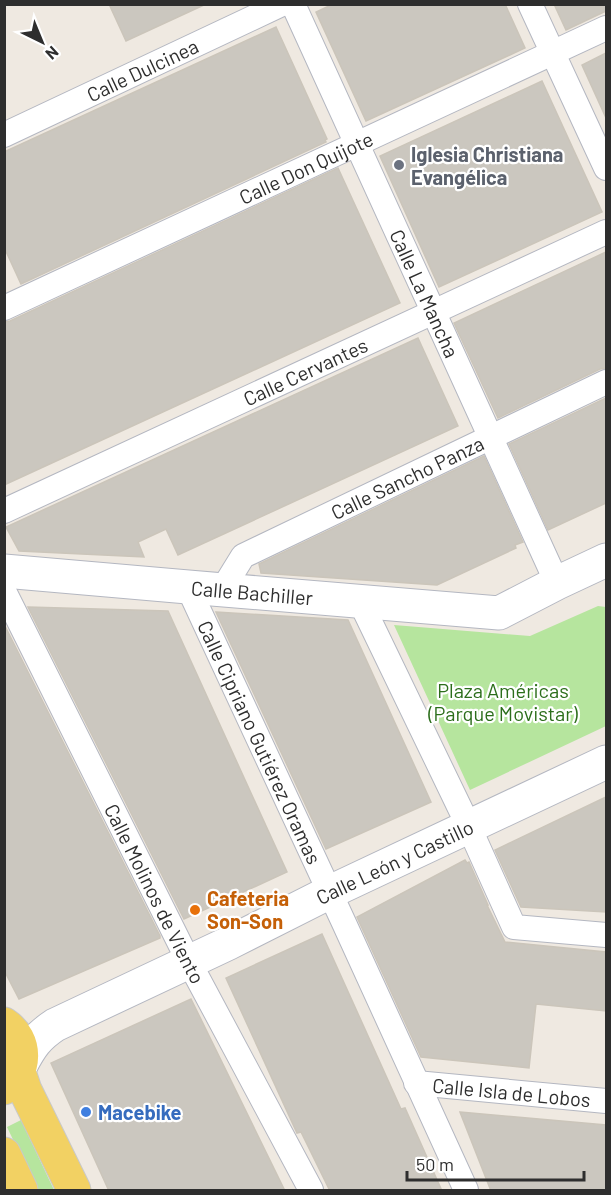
<svg xmlns="http://www.w3.org/2000/svg" width="611" height="1195" font-family="Barlow,sans-serif">
	<style>
		.green { fill: #b6e59e }
		.building { fill: #cbc7bf; stroke: #cbc5ba; stroke-width: 1.5 }
		.lines { fill: none; stroke-linecap: round; stroke-linejoin: round }
		.street-casing { stroke: #b4b7c1; stroke-width: 26 }
		.secondary-casing { stroke: #b4b7c1; stroke-width: 35 }
		.primary-casing { stroke: #c9c9c9; stroke-width: 35 }
		.street { stroke: #fff; stroke-width: 24 }
		.secondary { stroke: #fff; stroke-width: 33 }
		.primary { stroke: #f2d163; stroke-width: 33 }
		.worship-dot { fill: #6b7280; stroke: #fff; stroke-width: 2 }
		.food-dot { fill: #e8710a; stroke: #fff; stroke-width: 2 }
		.shop-dot { fill: #3f7fe0; stroke: #fff; stroke-width: 2 }
		.labels { text-anchor: middle; dominant-baseline: central; stroke-width: 4.5; stroke-linejoin: round; paint-order: stroke }
		.street-label { font-size: 20px; fill: #2e2e2e; stroke: #fff }
		.worship-label { font-size: 20px; font-weight: bold; fill: #5b616d; stroke: #fff; text-anchor: start }
		.park-label { font-size: 20px; fill: #2c6e1b; stroke: #fff }
		.food-label { font-size: 20px; font-weight: bold; fill: #c56008; stroke: #fff; text-anchor: start }
		.shop-label { font-size: 20px; font-weight: bold; fill: #366cbe; stroke: #fff; text-anchor: start }
	</style>
	<rect width="100%" height="100%" fill="#efe9e1"/>
	<!-- green -->
	<path class="green" d="M 598,606 L 606,607 L 606,726 L 470,790 L 394,625 L 530,636 Z
		M 21,1120 L 54,1190 L 37,1190 L 7,1127 Z"/>
	<!-- building -->
	<path class="building" d="M 109,4 L 206,4 L 126,41 Z
		M 333,4 L 505,4 L 525,48 L 366,121 L 316,12 Z
		M 554,4 L 606,4 L 606,11 L 566,30 Z
		M 276,27 L 327,139 L 325,140 L 326,142 L 21,284 L 4,247 L 4,152 Z
		M 606,53 L 606,118 L 582,65 Z
		M 542,81 L 602,212 L 439,287 L 380,156 Z
		M 338,168 L 400,303 L 4,485 L 4,322 L 10,321 Z
		M 606,252 L 606,368 L 600,369 L 498,418 L 454,323 Z
		M 418,338 L 458,426 L 178,555 L 166,529 L 138,542 L 144,557 L 19,551 L 6,527 Z
		M 606,398 L 606,503 L 548,530 L 509,444 Z
		M 484,456 L 523,542 L 515,545 L 516,548 L 437,585 L 261,573 L 259,564 Z
		M 28,607 L 168,611 L 287,872 L 184,919 Z
		M 216,612 L 348,620 L 431,802 L 326,849 Z
		M 4,624 L 160,936 L 160,938 L 19,999 L 4,970 Z
		M 606,797 L 606,912 L 521,907 L 495,850 Z
		M 465,860 L 467,863 L 469,862 L 488,905 L 487,905 L 505,942 L 606,952 L 606,1011 L 536,1004 L 529,1068 L 421,1057 L 357,917 Z
		M 322,934 L 401,1109 L 405,1108 L 442,1191 L 330,1191 L 301,1132 L 297,1133 L 226,978 Z
		M 191,999 L 285,1191 L 109,1191 L 51,1063 Z
		M 460,1112 L 606,1125 L 606,1191 L 491,1191 Z"/>
	<g class="lines">
		<!-- street casing -->
		<g class="street-casing">
			<g id="street">
				<path id="s1" d="M 293,4 L 557,583"/>
				<path d="M 530,4 L 606,168"/>
				<path id="s2" d="M 4,135 L 282,4"/>
				<path id="s3" d="M 4,308 L 606,28"/>
				<path id="s4" d="M 4,511 L 606,232"/>
				<path id="s5" d="M 188,587 L 344,923 L 466,1190"/>
				<path id="s6" d="M 222,590 L 243,556 L 606,382"/>
				<path id="s7" d="M 4,591 L 189,962 L 311,1190"/>
				<path d="M 360,601 L 469,827 L 514,927 L 606,935"/>
				<path id="s8" d="M 416,1083 L 606,1101"/>
			</g>
		</g>
		<!-- secondary casing -->
		<g class="secondary-casing">
			<g id="secondary">
				<path id="s9" d="M 4,571 L 188,587 L 499,613 L 557,583 L 606,560"/>
				<path id="s10" d="M 21,1065 C 31,1046 37,1037 55,1025 L 229,943 L 330,892 L 606,762"/>
			</g>
		</g>
		<!-- primary casing -->
		<g class="primary-casing">
			<path id="primary" d="M 4,1024 C 28,1040 27,1072 4,1088
				M 19,1072 L 25,1090 L 74,1190
				M 4,1154 L 21,1190"/>
		</g>
		<!-- street -->
		<use href="#street" class="street"/>
		<!-- secondary -->
		<use href="#secondary" class="secondary"/>
		<!-- primary -->
		<use href="#primary" class="primary"/>
	</g>
	<!-- markers -->
	<circle class="worship-dot" cx="399" cy="165" r="6"/>
	<circle class="food-dot" cx="195" cy="910" r="6"/>
	<circle class="shop-dot" cx="86" cy="1112" r="6"/>
	<g class="labels">
		<!-- street labels -->
		<g class="street-label">
			<text stroke="none"><textPath href="#s2" startOffset="153">Calle Dulcinea</textPath></text>
			<text stroke="none"><textPath href="#s3" startOffset="333">Calle Don Quijote</textPath></text>
			<text stroke="none"><textPath href="#s1" startOffset="318">Calle La Mancha</textPath></text>
			<text stroke="none"><textPath href="#s4" startOffset="332">Calle Cervantes</textPath></text>
			<text stroke="none"><textPath href="#s6" startOffset="222">Calle Sancho Panza</textPath></text>
			<text stroke="none"><textPath href="#s9" startOffset="249">Calle Bachiller</textPath></text>
			<text stroke="none"><textPath href="#s5" startOffset="171">Calle Cipriano Gutiérez Oramas</textPath></text>
			<text stroke="none"><textPath href="#s10" startOffset="430">Calle León y Castillo</textPath></text>
			<text stroke="none"><textPath href="#s7" startOffset="338">Calle Molinos de Viento</textPath></text>
			<text stroke="none"><textPath href="#s8" startOffset="96">Calle Isla de Lobos</textPath></text>
		</g>
		<!-- worship labels -->
		<g class="worship-label">
			<text x="411" y="154">Iglesia Christiana<tspan x="411" dy="23">Evangélica</tspan></text>
		</g>
		<!-- park labels -->
		<g class="park-label">
			<text x="503" y="690">Plaza Américas<tspan x="503" dy="23">(Parque Movistar)</tspan></text>
		</g>
		<!-- food labels -->
		<g class="food-label">
			<text x="207" y="898">Cafeteria<tspan x="207" dy="23">Son-Son</tspan></text>
		</g>
		<!-- shop labels -->
		<g class="shop-label">
			<text x="98" y="1112">Macebike</text>
		</g>
	</g>
	<!-- border -->
	<rect width="611" height="1195" fill="none" stroke="#2e2e2e" stroke-width="12"/>
	<!-- north arrow -->
	<g transform="translate(42 42) rotate(137)" stroke="#ffffff" stroke-width="4.5" paint-order="stroke">
	<path d="M0-4.5L10 22L0 15L-10 22Z" fill="#2e2e2e"/>
	<text y="-9" font-size="16" font-weight="bold" text-anchor="middle" fill="#2e2e2e">N</text>
	</g>
	<!-- scale -->
	<path d="M407 1171v9h177v-9" fill="none" stroke="#2e2e2e" stroke-width="3"/>
	<text x="416" y="1171" font-size="18" fill="#2e2e2e" stroke="#ffffff" stroke-width="4.5" paint-order="stroke">50 m</text>
</svg>
